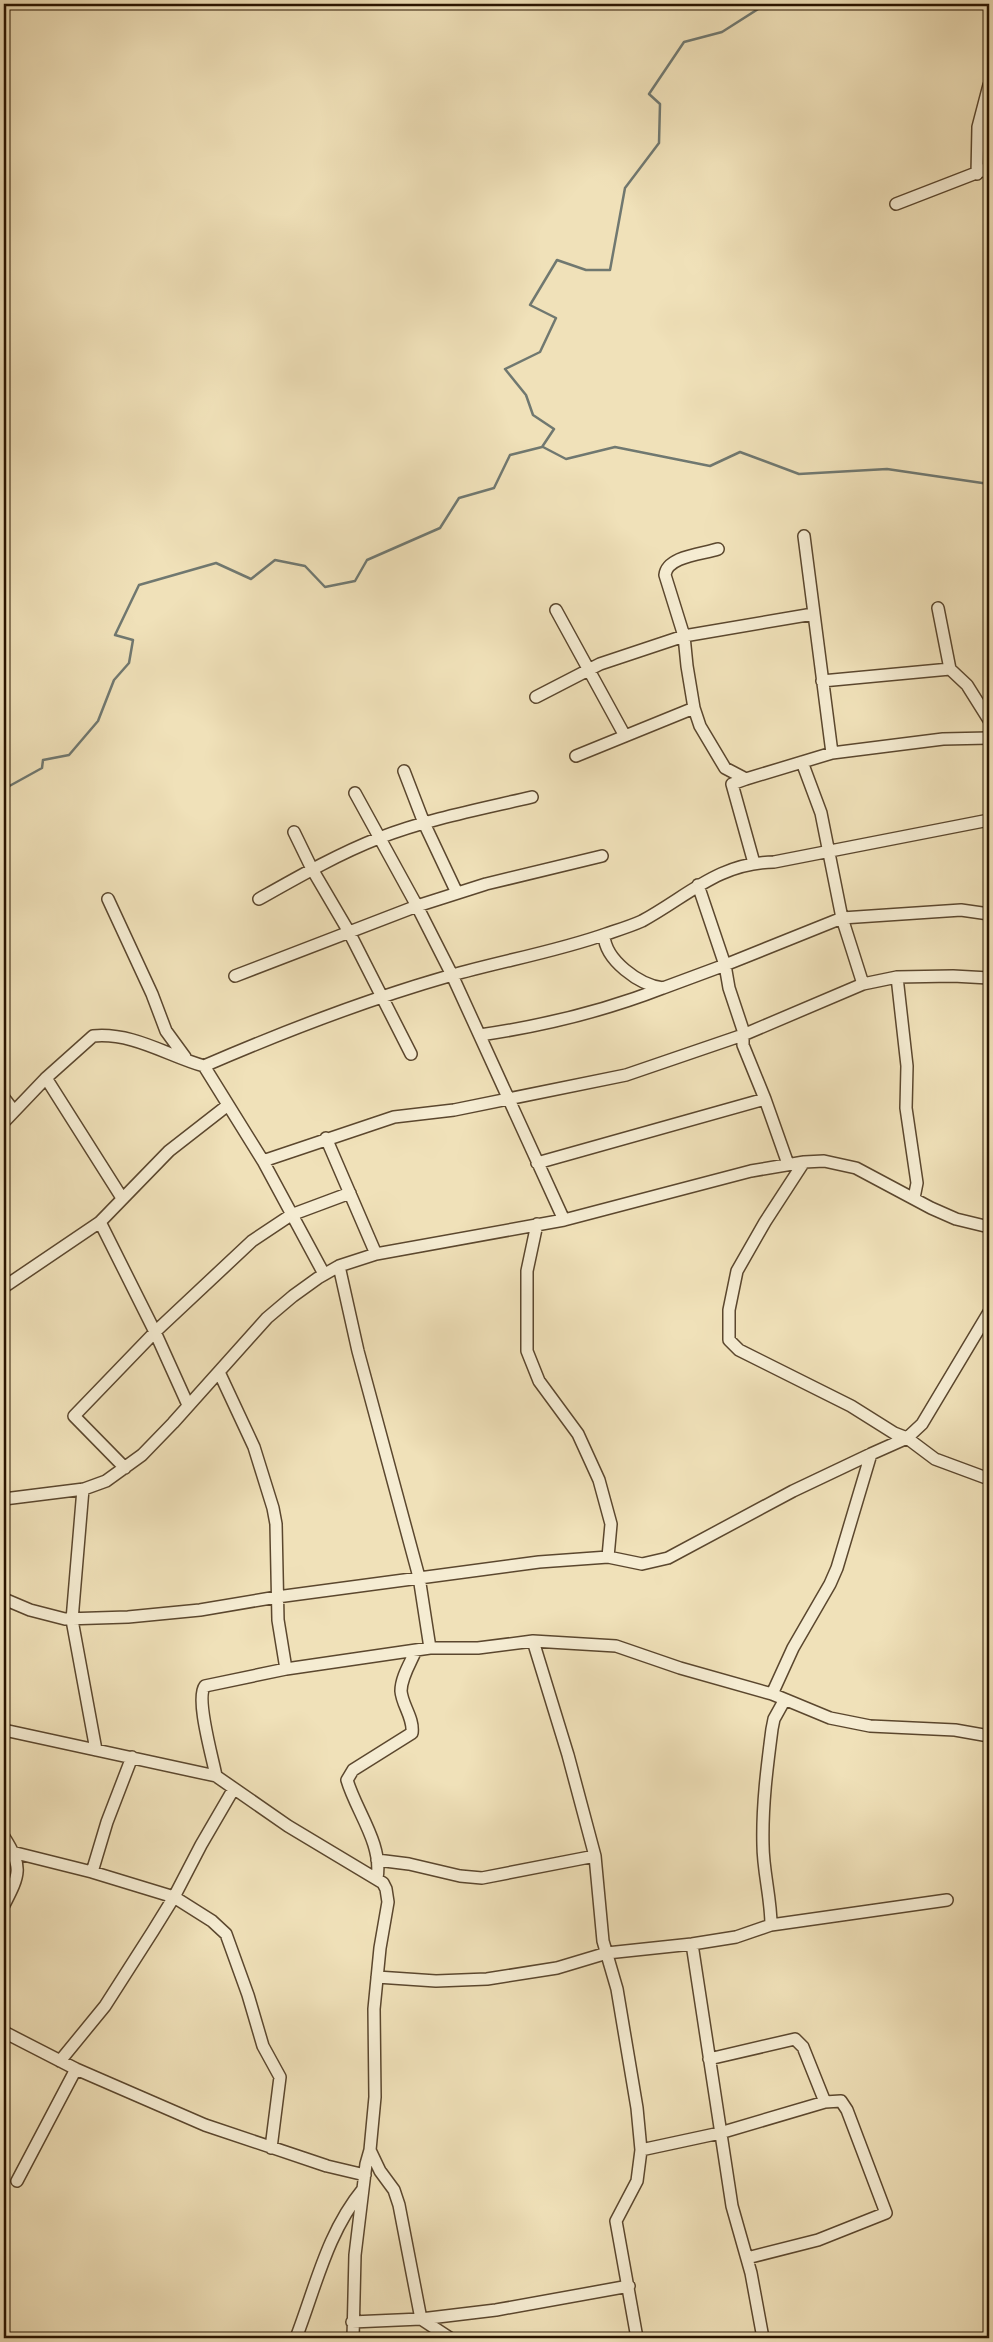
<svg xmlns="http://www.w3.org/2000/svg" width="993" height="2342" font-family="Alegreya,serif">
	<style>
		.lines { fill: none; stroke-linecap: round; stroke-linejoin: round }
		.stream { stroke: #707870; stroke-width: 2.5 }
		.minor-casing { stroke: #5b472e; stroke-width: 14 }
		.minor { stroke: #f5ecd2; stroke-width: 11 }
	</style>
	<rect width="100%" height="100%" fill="#f0e1b9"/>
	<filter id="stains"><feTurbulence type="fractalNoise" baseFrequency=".004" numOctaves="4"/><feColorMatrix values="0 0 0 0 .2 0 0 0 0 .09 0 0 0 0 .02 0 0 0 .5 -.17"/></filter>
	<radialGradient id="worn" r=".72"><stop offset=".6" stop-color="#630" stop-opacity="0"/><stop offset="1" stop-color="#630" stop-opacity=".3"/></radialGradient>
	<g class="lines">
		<!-- stream -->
		<path class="stream" d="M 543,447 L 566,459 L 615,447 L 710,466 L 740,452 L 799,474 L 887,469 L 989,484
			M 4,789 L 42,768 L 43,760 L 69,755 L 98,721 L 114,680 L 129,663 L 133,640 L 115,635 L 139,585 L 216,563 L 251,579 L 275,560 L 305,566 L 325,587 L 355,581 L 367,560 L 440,528 L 459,498 L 494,488 L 510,455 L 542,447 L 554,429 L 533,415 L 526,395 L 505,369 L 540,352 L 556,318 L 530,305 L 557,260 L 586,270 L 610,270 L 625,188 L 659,143 L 660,104 L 649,94 L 684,42 L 722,32 L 766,4"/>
		<!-- minor casing -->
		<g class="minor-casing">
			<path id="minor" d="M 977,174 L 978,127 L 989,85
				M 896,204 L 989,168
				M 804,536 L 832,753
				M 718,549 C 703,554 667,556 665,575 L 684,636 L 687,666 L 694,708 L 700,726 L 725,768 L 746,779 L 732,784 L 754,863
				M 938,608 L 950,669 L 967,685 L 989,720
				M 556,610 L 625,736
				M 822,681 L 950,669
				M 536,697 L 600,664 L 684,636 L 813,614
				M 576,756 L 694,708
				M 802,762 L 821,813 L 842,918 L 863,984
				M 404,771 L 424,823 L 457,893
				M 746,779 L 832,753 L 943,739 L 989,738
				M 355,793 L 417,906 L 452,975 L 564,1220
				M 294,832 L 312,869 L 349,932 L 411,1054
				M 698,885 L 725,965 L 729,988 L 743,1030 L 743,1045 L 765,1099 L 788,1164
				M 108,899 L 152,994 L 166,1031 L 185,1057
				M 259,899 C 298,877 338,854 379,838 C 428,819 481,809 532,797
				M 604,935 C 605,960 639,985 663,988 L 725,965 L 842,918 L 961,910 L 989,914
				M 235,976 L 417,906 L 486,884 L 602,856
				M 897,977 L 907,1066 L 906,1108 L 917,1183 L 914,1198
				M 480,1035 C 542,1026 604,1011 663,988
				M 204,1066 C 285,1031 365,1000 449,976 C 501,961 555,952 606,934 C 618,930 631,926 642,921 C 688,896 718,863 774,862 L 989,820
				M 46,1078 L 122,1198
				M 4,1098 L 14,1111
				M 4,1122 L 46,1078 L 93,1036 C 133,1032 168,1056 204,1066 L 263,1161 L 324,1274
				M 326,1138 L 376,1254
				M 263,1161 L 394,1117 L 454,1110 L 626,1075 L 743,1035 L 863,984 L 897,977 L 953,976 L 989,978
				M 804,1162 L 765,1222 L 737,1271 L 729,1310 L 729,1340 L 739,1350 L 851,1406 L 894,1433 L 907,1438 L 935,1459 L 989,1479
				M 537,1163 L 765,1099
				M 100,1222 L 155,1332 L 188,1405
				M 537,1224 L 527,1271 L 527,1351 L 539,1381 L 578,1434 L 599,1480 L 611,1524 L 608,1557
				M 339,1266 L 358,1351 L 419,1577 L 430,1648
				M 4,1287 L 100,1222 L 169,1151 L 228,1105
				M 219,1372 L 254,1447 L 273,1508 L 276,1524 L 278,1620 L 286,1669
				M 125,1468 L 74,1416 L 155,1332 L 252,1241 L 291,1215 L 350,1193
				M 83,1489 L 72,1620 L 96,1750
				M 4,1499 L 84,1489 L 106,1481 L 142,1455 L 173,1423 L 267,1318 L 293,1296 L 318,1278 L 339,1266 L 376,1254 L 564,1220 L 751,1171 L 804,1162 L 824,1161 L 856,1168 L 931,1208 L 956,1219 L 989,1227
				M 4,1599 L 30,1610 L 65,1619 L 128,1617 L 200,1610 L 277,1597 L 539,1562 L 608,1557 L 642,1564 L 668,1558 L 793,1491 L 871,1454
				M 533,1641 L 568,1755 L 595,1856 L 603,1941 L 617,1989 L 637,2108 L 641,2150 L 720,2133 L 825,2102 L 841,2101 L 847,2110 L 886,2213 L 818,2240 L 747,2258
				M 772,1694 L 793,1648 L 830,1584 L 837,1568 L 871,1454 L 907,1438 L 922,1424 L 989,1312
				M 4,1730 L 216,1776 L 288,1826 L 383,1883 L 386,1889 L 388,1902 L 380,1948 L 374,2009 L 375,2097 L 370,2150 L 366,2164 L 355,2255 L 353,2338
				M 216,1776 C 213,1759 195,1698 205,1686 L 286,1669 L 430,1648 L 478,1648 L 533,1641 L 616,1646 L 680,1668 L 772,1694 L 830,1718 L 870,1726 L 955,1730 L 989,1736
				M 4,1837 C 23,1867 20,1874 4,1905
				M 4,1850 L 92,1872 L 174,1897 L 212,1921 L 226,1934 L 248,1995 L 263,2046 L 280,2077 L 271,2148
				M 377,1860 L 409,1864 L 460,1876 L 482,1878 L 595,1856
				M 92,1872 L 107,1822 L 132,1757
				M 377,1878 C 383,1844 356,1811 347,1780 L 353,1770 L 412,1733 C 414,1718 402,1705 401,1691 C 401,1677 411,1662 416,1650
				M 771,1925 L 947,1900
				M 692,1944 L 732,2206 L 751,2273 L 763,2338
				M 377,1977 L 436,1981 L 487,1979 L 557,1968 L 607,1953 L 692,1944 L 736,1937 L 771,1925 C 771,1898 763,1871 763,1845 C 762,1806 767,1767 772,1729 L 774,1719 L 784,1701
				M 4,2032 L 76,2069 L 205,2125 L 327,2166 L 365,2175
				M 709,2059 L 795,2039 L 803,2047 L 825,2102
				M 60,2061 L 105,2006 L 153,1931 L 174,1897 L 201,1845 L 233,1790
				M 370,2150 L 380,2171 L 394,2190 L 399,2205 L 421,2319 L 450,2338
				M 17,2181 L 76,2069
				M 352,2322 L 421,2319 L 496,2310 L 629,2286
				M 296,2338 C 316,2286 327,2233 363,2189
				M 637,2338 L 616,2221 L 637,2181 L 641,2150"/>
		</g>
		<!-- minor -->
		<use href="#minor" class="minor"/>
	</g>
	<!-- margin -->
	<rect width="993" height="2342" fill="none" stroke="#f0e1b9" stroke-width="20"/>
	<rect x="5" y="5" width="983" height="2332" fill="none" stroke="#291400" stroke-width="2.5"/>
	<rect x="10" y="10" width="973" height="2322" fill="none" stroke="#291400"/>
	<rect width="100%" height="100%" filter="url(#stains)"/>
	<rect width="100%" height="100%" fill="url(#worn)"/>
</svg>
